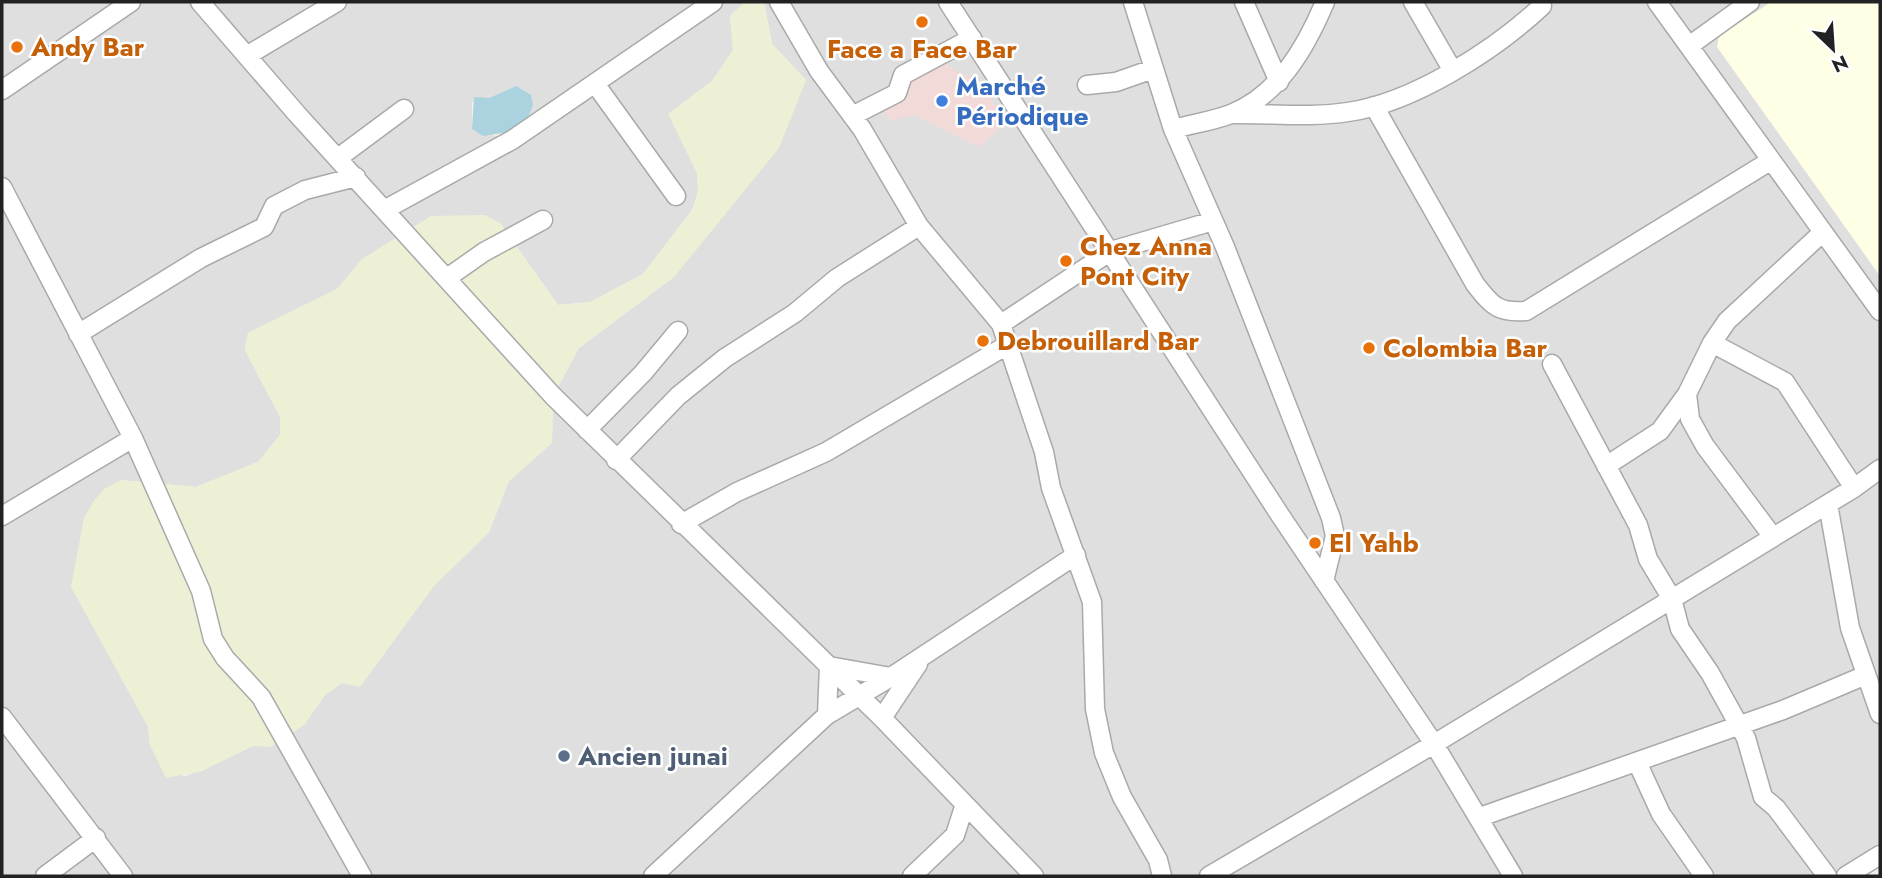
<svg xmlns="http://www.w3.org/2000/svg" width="1882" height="878" font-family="Jost,sans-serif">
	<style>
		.residential { fill: #e0dfdf; fill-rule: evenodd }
		.commercial { fill: #f2dad9 }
		.education { fill: #ffffe5 }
		.farmland { fill: #eef0d5 }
		.water { fill: #aad3df }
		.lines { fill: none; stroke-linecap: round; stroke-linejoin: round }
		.minor-casing { stroke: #a9a9a9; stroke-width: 21 }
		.minor { stroke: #fff; stroke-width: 18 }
		.food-dot { fill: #e8710a; stroke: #fff; stroke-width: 2.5 }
		.shop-dot { fill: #3f7fe0; stroke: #fff; stroke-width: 2.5 }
		.service-dot { fill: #5c6f8a; stroke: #fff; stroke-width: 2.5 }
		.labels { text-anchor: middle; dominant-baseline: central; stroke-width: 5; stroke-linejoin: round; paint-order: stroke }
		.food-label { font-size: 26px; font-weight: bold; fill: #c56008; stroke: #fff; text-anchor: start }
		.shop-label { font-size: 26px; font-weight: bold; fill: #366cbe; stroke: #fff; text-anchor: start }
		.service-label { font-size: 26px; font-weight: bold; fill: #4e5e75; stroke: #fff; text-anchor: start }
	</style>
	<rect width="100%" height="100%" fill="#f2efe9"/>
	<!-- residential -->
	<path class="residential" d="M 2,2 L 745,2 L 730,16 L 734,50 L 712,81 L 669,114 L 697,173 L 698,192 L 692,210 L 643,274 L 590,302 L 558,305 L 500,223 L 363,259 L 337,289 L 248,333 L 245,350 L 280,417 L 280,435 L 258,462 L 196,487 L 121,480 L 150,745 L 184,777 L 253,746 L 271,746 L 304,725 L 325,695 L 342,683 L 360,686 L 433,587 L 489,532 L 509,481 L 552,443 L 553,396 L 579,348 L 674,277 L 806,80 L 772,44 L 764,2 L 1880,2 L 1880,858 L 1851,876 L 2,876 ZM 516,86 L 519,132 L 496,136 L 472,129 L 472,102 L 489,98 Z"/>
	<!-- commercial -->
	<path class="commercial" d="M 942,61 L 957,73 L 969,76 L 1005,115 L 996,132 L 979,147 L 914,115 L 892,120 L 887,117 L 883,105 L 907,81 Z"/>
	<!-- education -->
	<path class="education" d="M 1771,2 L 1880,2 L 1880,276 L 1717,47 L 1719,36 Z"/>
	<!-- farmland -->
	<path class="farmland" d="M 745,2 L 764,2 L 772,44 L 806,80 L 779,148 L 674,277 L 579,348 L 553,396 L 552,443 L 509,481 L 489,532 L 433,587 L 360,687 L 342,683 L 325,695 L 304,725 L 271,747 L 253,746 L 202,771 L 166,778 L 150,745 L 148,727 L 71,587 L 84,518 L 93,502 L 104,489 L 121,480 L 196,487 L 258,462 L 280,435 L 280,417 L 245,350 L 248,333 L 337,289 L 362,259 L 431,216 L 485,215 L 500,223 L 558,305 L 590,302 L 643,274 L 692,210 L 698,192 L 697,173 L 668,114 L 712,81 L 733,50 L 730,16 Z"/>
	<!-- water -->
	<path class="water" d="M 516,86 L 531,95 L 533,105 L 523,130 L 483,136 L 472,129 L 474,97 L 489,98 Z"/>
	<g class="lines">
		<!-- minor casing -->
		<g class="minor-casing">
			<path id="minor" d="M 200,2 L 297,114 L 553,396 L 882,718 L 1034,876
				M 779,2 L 819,71 L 862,129 L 919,226 L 1001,324 L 1111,251 L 1213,221
				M 948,2 L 1278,512 L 1434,744 L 1513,876
				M 1133,2 L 1173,129 L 1225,247 L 1331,518 L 1335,536 L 1324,581
				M 1244,2 L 1279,82
				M 1413,2 L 1453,71
				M 1657,2 L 1880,311
				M 1689,46 L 1750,2
				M 248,55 L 337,2
				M 596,85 L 676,196
				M 1087,85 L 1116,82 L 1153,69
				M 2,90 L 131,2
				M 1374,106 L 1475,284 C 1492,306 1498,313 1526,311 L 1770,161
				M 1231,114 C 1269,113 1310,118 1348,112 C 1413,103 1495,50 1542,6
				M 852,116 L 897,93 L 903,75 L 972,38
				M 1173,129 C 1192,124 1213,121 1231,114 C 1279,95 1306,47 1325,2
				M 338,158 L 404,109
				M 2,187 L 133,438 L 201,591 L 213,639 L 225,658 L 261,697 L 362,876
				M 386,209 L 512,140 L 713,2
				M 447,278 L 484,252 L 543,220
				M 1001,324 L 1044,452 L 1051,488 L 1092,602 L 1095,709 L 1104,753 L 1122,797 L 1158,860 L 1162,876
				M 78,334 L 201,258 L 264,227 L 274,206 L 305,190 L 356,177
				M 1712,343 L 1785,382 L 1854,488
				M 1552,364 L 1638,525 L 1648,559 L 1672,599 L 1680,629 L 1710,673 L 1746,738 L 1763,797 L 1776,808 L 1827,876
				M 1687,394 L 1690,419 L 1705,446 L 1773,537
				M 587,430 L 643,373 L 678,331
				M 616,460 L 678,396 L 725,358 L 795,313 L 837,278 L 919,226
				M 1606,466 L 1660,431 L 1687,394 L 1712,343 L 1727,321 L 1823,232
				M 1828,504 L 1850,628 L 1880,714
				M 2,516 L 133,438
				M 681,524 L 737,492 L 826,452 L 1009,344
				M 827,715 L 891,677 L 1076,555
				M 2,717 L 123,876
				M 882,718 L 918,664
				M 1637,762 L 1661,814 L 1704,876
				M 1480,817 L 1783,710 L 1866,675
				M 45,876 L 96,838
				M 653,876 L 827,715 L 829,666 L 891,677
				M 912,876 L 955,835 L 965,804
				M 1209,876 L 1434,744 L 1854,488 L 1880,469
				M 1846,876 L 1880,855"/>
		</g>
		<!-- minor -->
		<use href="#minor" class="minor"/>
	</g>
	<!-- markers -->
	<g class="food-dot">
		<circle cx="922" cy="22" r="7"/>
		<circle cx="17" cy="47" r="7"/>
		<circle cx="1066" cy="261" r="7"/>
		<circle cx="983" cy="341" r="7"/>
		<circle cx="1369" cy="348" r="7"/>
		<circle cx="1315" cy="543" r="7"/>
	</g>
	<circle class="shop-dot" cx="942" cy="101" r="7"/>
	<circle class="service-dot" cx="564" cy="756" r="7"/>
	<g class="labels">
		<!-- food labels -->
		<g class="food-label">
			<text x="31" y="47">Andy Bar</text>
			<text x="922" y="49" text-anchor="middle">Face a Face Bar</text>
			<text x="1080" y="246">Chez Anna<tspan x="1080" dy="30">Pont City</tspan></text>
			<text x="997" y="341">Debrouillard Bar</text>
			<text x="1383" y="348">Colombia Bar</text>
			<text x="1329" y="543">El Yahb</text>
		</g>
		<!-- shop labels -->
		<g class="shop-label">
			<text x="956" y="86">Marché<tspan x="956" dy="30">Périodique</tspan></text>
		</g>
		<!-- service labels -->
		<g class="service-label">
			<text x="578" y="756">Ancien junai</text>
		</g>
	</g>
	<!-- border -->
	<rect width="1882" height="878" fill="none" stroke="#222222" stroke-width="7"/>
	<!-- north arrow -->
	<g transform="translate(1833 49) rotate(155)" stroke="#ffffff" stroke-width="5" paint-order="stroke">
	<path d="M0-5L12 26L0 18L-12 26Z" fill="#222222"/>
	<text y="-10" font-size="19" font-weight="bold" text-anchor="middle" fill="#222222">N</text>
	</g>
</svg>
